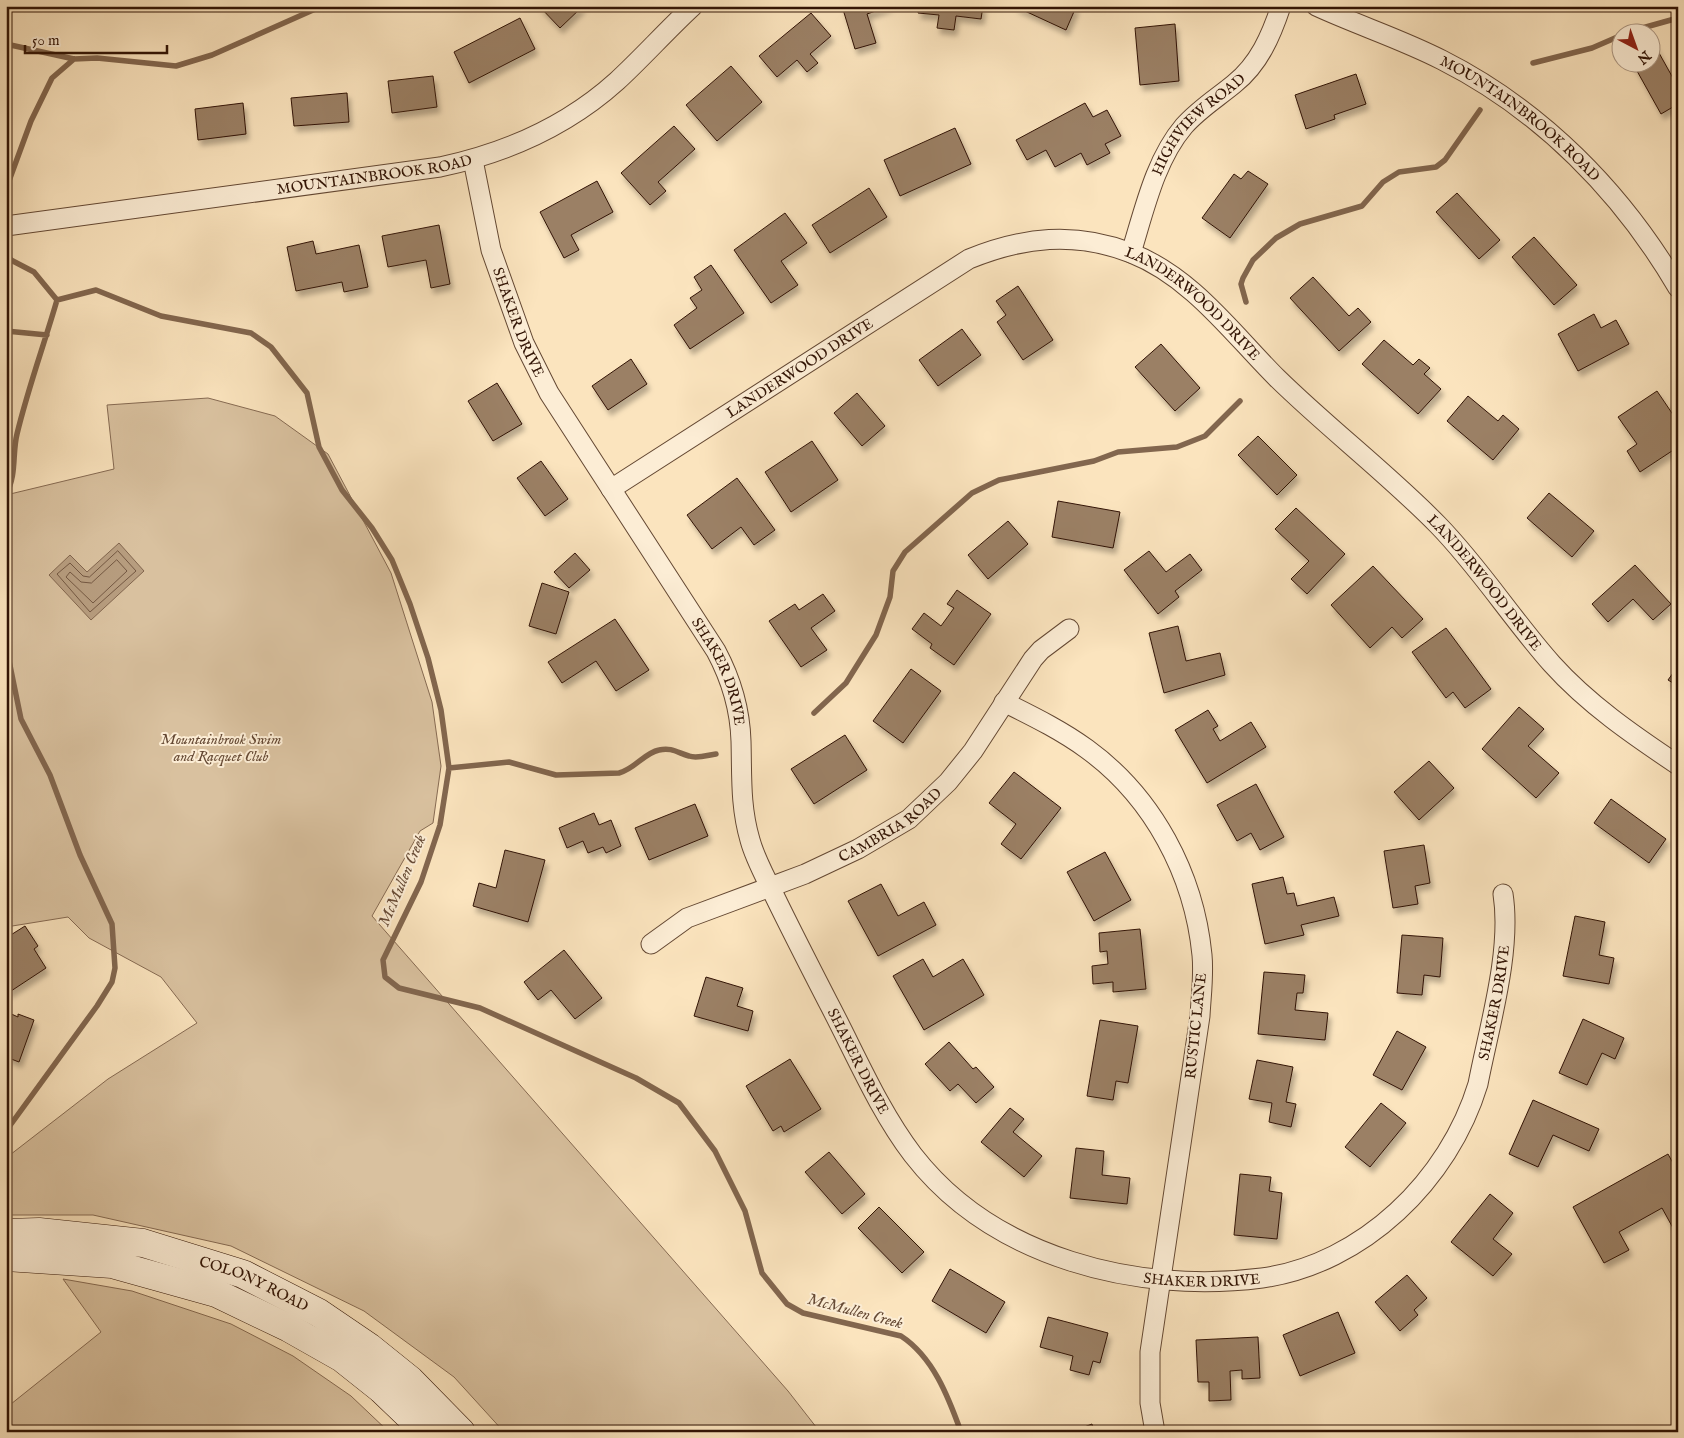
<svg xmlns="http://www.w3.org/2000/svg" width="1684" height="1438" font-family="'IM FELL English',serif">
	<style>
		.green { fill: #d9c19f; stroke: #866a52 }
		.water { fill: #b79d7f; stroke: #82664e }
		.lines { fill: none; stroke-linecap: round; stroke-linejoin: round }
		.shore { stroke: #745842; stroke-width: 1 }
		.stream { stroke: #82664e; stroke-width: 5.5 }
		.building { fill: #9b8065; stroke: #321405; filter: url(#shadow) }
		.minor-casing { stroke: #644833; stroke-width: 21 }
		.secondary-casing { stroke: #321405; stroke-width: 29 }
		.minor { stroke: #fcedd5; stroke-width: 19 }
		.secondary { stroke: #fcedd5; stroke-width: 28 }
		.labels { text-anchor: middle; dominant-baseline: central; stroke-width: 4; stroke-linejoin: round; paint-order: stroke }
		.street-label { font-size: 15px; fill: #321405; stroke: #fcedd5 }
		.park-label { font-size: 15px; font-style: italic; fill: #644833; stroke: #fcedd5 }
		.water-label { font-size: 16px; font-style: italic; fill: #674b36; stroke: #fcedd5 }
	</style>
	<defs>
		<filter id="shadow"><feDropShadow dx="3" dy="5.5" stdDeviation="2.5" flood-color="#0004"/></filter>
	</defs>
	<rect width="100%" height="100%" fill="#fbe4be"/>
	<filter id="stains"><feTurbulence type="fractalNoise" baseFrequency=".004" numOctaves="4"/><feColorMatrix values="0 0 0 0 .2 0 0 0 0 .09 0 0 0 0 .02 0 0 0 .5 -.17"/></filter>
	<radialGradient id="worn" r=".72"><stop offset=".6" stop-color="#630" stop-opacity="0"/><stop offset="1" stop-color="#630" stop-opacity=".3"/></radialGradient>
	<!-- green -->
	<path class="green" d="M 208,398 L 275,416 L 328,454 L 391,573 L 432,702 L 441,766 L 433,823 L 420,831 L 372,916 L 788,1391 L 820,1432 L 504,1432 L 454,1377 L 364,1311 L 231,1246 L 93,1215 L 6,1215 L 6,1158 L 108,1079 L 197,1023 L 161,977 L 89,938 L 68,917 L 6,927 L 6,495 L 114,469 L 107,405 Z
		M 63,1279 L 132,1291 L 231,1324 L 293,1356 L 351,1396 L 389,1432 L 6,1432 L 6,1408 L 101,1332 Z"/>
	<!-- water -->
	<path class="water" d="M 119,543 L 144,571 L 91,620 L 49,575 L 70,555 L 87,572 Z"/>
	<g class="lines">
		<!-- shore -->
		<path class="shore" d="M 118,551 L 136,571 L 90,612 L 57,574 L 70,563 L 83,576 L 89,577 Z
			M 117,560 L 127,571 L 93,603 L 66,577 L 70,572 L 81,582 L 91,583 Z"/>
		<!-- stream -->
		<path class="stream" d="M 1628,32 L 1678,18
			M 6,44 L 74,59 L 97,58 L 176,66 L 212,55 L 322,6
			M 1533,63 L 1592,48 L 1622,35
			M 6,189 L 31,121 L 52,78 L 74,59
			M 6,253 L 11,260 L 34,272 L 57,300
			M 57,300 L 96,290 L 161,316 L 251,333 L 271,347 L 307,393 L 319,447 L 342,490 L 372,528 L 392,560 L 410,604 L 428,658 L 441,710 L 449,768 L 440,825 L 421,882 L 383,960 L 385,977 L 399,988 L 480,1008 L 636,1078 L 679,1103 L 715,1151 L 745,1211 L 762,1273 L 787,1304 L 803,1313 L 901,1336 C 933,1357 948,1396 961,1432
			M 1246,302 L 1241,284 L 1243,278 L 1253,260 L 1276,238 L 1300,224 L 1362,206 L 1383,182 L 1399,172 L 1436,167 L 1445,160 L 1480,110
			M 6,331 L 47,335
			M 6,494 C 17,475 12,454 17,434 C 28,388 44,345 57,300
			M 6,646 L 21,719 L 50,775 L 80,855 L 112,924 L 115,968 L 112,982 L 97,1006 L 6,1131
			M 814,713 L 846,683 L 876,635 L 890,597 L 893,571 L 905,552 L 972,493 L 999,480 L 1094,461 L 1118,452 L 1177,447 L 1205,436 L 1240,401
			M 449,768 L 509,762 L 556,775 L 619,773 C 635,769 644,753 659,750 C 672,747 678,753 689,756 C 697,759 708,755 716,754"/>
	</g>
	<!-- building -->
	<path class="building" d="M 539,6 L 583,6 L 560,28 Z
		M 842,6 L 890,6 L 867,14 L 876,43 L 855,49 Z
		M 919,6 L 983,6 L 981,19 L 956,16 L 954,30 L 937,28 L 939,15 L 918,13 Z
		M 1014,6 L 1074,6 L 1076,7 L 1066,30 Z
		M 811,13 L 831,36 L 810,54 L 818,63 L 807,72 L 797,60 L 777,77 L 759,56 Z
		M 520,18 L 535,49 L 469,83 L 454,52 Z
		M 1175,24 L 1179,81 L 1140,85 L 1135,28 Z
		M 1654,44 L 1678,87 L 1678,104 L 1661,114 L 1632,62 L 1652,62 L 1652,45 Z
		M 731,66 L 762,102 L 717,141 L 686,105 Z
		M 1356,74 L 1366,104 L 1334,115 L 1335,119 L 1306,129 L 1295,95 Z
		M 433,76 L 437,107 L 392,113 L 388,81 Z
		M 347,93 L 349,122 L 294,126 L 291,98 Z
		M 243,103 L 246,134 L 198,140 L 195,109 Z
		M 1085,103 L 1093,117 L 1107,110 L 1121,136 L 1105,144 L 1110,153 L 1087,165 L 1081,153 L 1055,167 L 1046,150 L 1027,160 L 1016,140 Z
		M 674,126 L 695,149 L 658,182 L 666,191 L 650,205 L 621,173 Z
		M 955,128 L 971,164 L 900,196 L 884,160 Z
		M 1248,171 L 1268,184 L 1230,238 L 1202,218 L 1234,174 L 1241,179 Z
		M 597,181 L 613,212 L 571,235 L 579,250 L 564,258 L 540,212 Z
		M 869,188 L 887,217 L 830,253 L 812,225 Z
		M 1457,193 L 1500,240 L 1479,259 L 1436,212 Z
		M 785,213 L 807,243 L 781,261 L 798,285 L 771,303 L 734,250 Z
		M 439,225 L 450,284 L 431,288 L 426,260 L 388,267 L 382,236 Z
		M 1534,237 L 1577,285 L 1554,305 L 1512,257 Z
		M 313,241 L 316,254 L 359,245 L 368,287 L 344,292 L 342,282 L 296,291 L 287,247 Z
		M 711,265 L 744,313 L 690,349 L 674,325 L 697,308 L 690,298 L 702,290 L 694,277 Z
		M 1313,277 L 1349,316 L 1358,308 L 1371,322 L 1339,351 L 1290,298 Z
		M 1018,286 L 1053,340 L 1023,360 L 997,322 L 1006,315 L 996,301 Z
		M 1594,314 L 1601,328 L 1616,320 L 1629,344 L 1578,371 L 1558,334 Z
		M 962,329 L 981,355 L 938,386 L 919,360 Z
		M 1384,340 L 1413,365 L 1419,359 L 1430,368 L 1424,374 L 1441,389 L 1418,414 L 1362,364 Z
		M 1161,344 L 1200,388 L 1175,411 L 1135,367 Z
		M 631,359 L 647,384 L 608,410 L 592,386 Z
		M 497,383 L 522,424 L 493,441 L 468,401 Z
		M 1657,391 L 1678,422 L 1678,447 L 1640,472 L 1627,451 L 1637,444 L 1618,417 Z
		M 857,393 L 885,426 L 862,446 L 834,413 Z
		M 1468,396 L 1498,421 L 1503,415 L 1519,429 L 1493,460 L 1447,421 Z
		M 1258,436 L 1297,475 L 1277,495 L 1238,455 Z
		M 812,441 L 838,480 L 791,512 L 765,472 Z
		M 541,461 L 568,499 L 545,516 L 517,478 Z
		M 737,478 L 775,530 L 754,545 L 741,527 L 712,549 L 687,515 Z
		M 1549,493 L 1594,531 L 1572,557 L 1527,518 Z
		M 1058,501 L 1120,512 L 1113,548 L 1052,537 Z
		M 1296,508 L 1345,554 L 1307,594 L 1291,579 L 1309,561 L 1275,529 Z
		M 1008,521 L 1028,544 L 988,579 L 968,555 Z
		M 1149,551 L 1166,572 L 1190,554 L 1202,570 L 1175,591 L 1179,597 L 1158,614 L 1124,570 Z
		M 575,553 L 590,570 L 569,588 L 554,572 Z
		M 1635,565 L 1671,604 L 1653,620 L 1633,599 L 1608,622 L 1592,604 Z
		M 1373,566 L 1423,619 L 1402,638 L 1392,627 L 1370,648 L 1331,605 Z
		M 542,583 L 569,592 L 556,634 L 529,626 Z
		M 957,590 L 991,614 L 954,665 L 930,648 L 932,644 L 912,629 L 924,613 L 941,626 L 954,608 L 947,604 Z
		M 823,594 L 835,611 L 811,628 L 827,650 L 801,667 L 769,621 L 795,604 L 799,610 Z
		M 615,619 L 649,670 L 616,691 L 596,661 L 562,683 L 548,662 Z
		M 1178,626 L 1186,661 L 1220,653 L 1225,675 L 1164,693 L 1149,633 Z
		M 1446,628 L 1491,689 L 1465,708 L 1453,692 L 1446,698 L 1412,652 Z
		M 1678,666 L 1678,686 L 1668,680 Z
		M 911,669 L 941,691 L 903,743 L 873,721 Z
		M 1519,707 L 1544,729 L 1528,746 L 1559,773 L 1536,798 L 1482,749 Z
		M 1208,710 L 1218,726 L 1213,729 L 1220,741 L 1251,722 L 1266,747 L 1207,783 L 1175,730 Z
		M 845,735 L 867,770 L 814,804 L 791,769 Z
		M 1429,761 L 1454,788 L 1419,820 L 1394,792 Z
		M 1014,772 L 1061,808 L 1021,859 L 1001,844 L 1016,824 L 989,803 Z
		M 1256,784 L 1284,837 L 1260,850 L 1251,833 L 1237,841 L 1217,805 Z
		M 1611,799 L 1666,839 L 1649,863 L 1594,823 Z
		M 695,804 L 708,836 L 649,860 L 635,828 Z
		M 594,813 L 599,825 L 611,820 L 621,846 L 606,853 L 603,847 L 588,853 L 583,841 L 567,848 L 559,828 Z
		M 1424,845 L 1430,883 L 1415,886 L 1418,904 L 1393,908 L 1384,851 Z
		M 505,850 L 545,860 L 528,922 L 473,906 L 479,883 L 496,888 Z
		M 1105,852 L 1131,900 L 1094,921 L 1067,872 Z
		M 1283,877 L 1287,894 L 1294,893 L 1297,906 L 1334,897 L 1339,916 L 1301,925 L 1304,935 L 1265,944 L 1252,884 Z
		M 881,884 L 898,916 L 924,902 L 936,925 L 878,956 L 848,901 Z
		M 1575,916 L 1605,922 L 1599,955 L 1614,958 L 1609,984 L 1563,976 Z
		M 25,926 L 38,946 L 34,949 L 46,968 L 8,993 L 6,938 Z
		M 1140,929 L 1146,989 L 1113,992 L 1113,982 L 1093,984 L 1092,966 L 1108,964 L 1107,951 L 1100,952 L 1099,933 Z
		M 1402,935 L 1443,938 L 1440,977 L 1424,975 L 1422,995 L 1397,993 Z
		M 564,950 L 602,998 L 575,1019 L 551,990 L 538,1000 L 524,982 Z
		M 923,959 L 933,977 L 963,959 L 984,995 L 924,1030 L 893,976 Z
		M 1264,972 L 1305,975 L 1303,993 L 1297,993 L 1295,1010 L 1328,1013 L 1325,1040 L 1258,1034 Z
		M 706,977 L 743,988 L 737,1006 L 753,1011 L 748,1031 L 694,1016 Z
		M 7,1012 L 18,1017 L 18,1014 L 34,1020 L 19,1062 L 6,1057 Z
		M 1583,1019 L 1624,1038 L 1615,1059 L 1602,1053 L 1587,1085 L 1559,1073 Z
		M 1100,1020 L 1138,1026 L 1128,1083 L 1116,1081 L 1113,1100 L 1087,1096 Z
		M 1397,1031 L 1426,1047 L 1402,1090 L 1373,1075 Z
		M 949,1042 L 973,1069 L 976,1067 L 994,1087 L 976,1103 L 958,1084 L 950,1091 L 925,1064 Z
		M 790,1059 L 821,1109 L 784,1132 L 781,1126 L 773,1131 L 746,1086 Z
		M 1257,1060 L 1293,1067 L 1286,1102 L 1296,1104 L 1291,1127 L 1269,1122 L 1272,1103 L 1249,1099 Z
		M 1533,1100 L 1599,1129 L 1589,1151 L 1553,1135 L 1538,1167 L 1509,1154 Z
		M 1381,1103 L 1406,1123 L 1370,1167 L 1345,1147 Z
		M 1010,1108 L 1024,1119 L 1013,1132 L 1042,1156 L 1024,1177 L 981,1142 Z
		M 1076,1148 L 1104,1151 L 1102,1175 L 1130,1178 L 1127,1204 L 1070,1198 Z
		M 829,1152 L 865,1194 L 842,1214 L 805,1172 Z
		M 1668,1154 L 1678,1172 L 1678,1226 L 1673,1228 L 1662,1208 L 1619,1232 L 1629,1250 L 1604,1263 L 1573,1207 Z
		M 1240,1174 L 1271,1177 L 1269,1191 L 1282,1193 L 1277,1239 L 1234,1235 Z
		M 1490,1194 L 1513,1213 L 1493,1239 L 1512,1254 L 1493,1276 L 1451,1242 Z
		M 879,1207 L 924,1252 L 902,1273 L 858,1228 Z
		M 950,1269 L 1005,1302 L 986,1333 L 932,1301 Z
		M 1407,1275 L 1427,1298 L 1414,1310 L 1418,1315 L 1400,1331 L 1375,1302 Z
		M 1678,1306 L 1678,1317 L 1672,1310 Z
		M 1338,1312 L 1355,1353 L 1300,1376 L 1283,1335 Z
		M 1048,1317 L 1108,1333 L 1100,1363 L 1093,1361 L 1089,1375 L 1070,1370 L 1073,1356 L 1040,1347 Z
		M 1258,1337 L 1260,1378 L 1242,1379 L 1242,1370 L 1230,1371 L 1231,1400 L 1209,1401 L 1209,1382 L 1198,1382 L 1196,1340 Z
		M 1092,1424 L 1094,1432 L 1071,1432 Z"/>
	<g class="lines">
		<!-- minor casing -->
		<g class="minor-casing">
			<g id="minor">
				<path id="s1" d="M 1316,6 C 1357,25 1401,39 1442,60 C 1541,110 1622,192 1678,288"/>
				<path id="s2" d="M 473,160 L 491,250 L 524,343 L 549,393 L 716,651 C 731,679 740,709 741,741 C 742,775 740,806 750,840 C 755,859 766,878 775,897 C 792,932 810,967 828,1002 C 855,1053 878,1109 913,1155 C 993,1258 1137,1294 1262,1278 C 1363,1264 1449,1180 1478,1084 C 1489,1027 1512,951 1503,894"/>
				<path id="s3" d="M 6,226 L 440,167 C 506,153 566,127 617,81 C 643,57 667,30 693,6"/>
				<path id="s4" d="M 1131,253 C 1144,211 1155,160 1184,126 C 1199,109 1217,98 1234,84 C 1259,64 1271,36 1281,6"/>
				<path id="s5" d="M 611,489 L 969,259 C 1023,237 1075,231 1131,253 C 1192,277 1232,333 1277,378 C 1329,429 1387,473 1438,525 C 1480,568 1512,619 1552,664 C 1588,704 1633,735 1678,765"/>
				<path d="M 1004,702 C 1032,716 1061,730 1087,749 C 1153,797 1194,874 1202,955 C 1204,975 1201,996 1200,1016 L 1150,1352 L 1150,1403 L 1155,1432"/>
				<path id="s6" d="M 651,944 L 687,918 L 805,874 L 858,849 L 909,819 L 948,782 L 973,751 L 1033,659 L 1041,650 L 1069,629"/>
			</g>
		</g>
		<!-- secondary casing -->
		<g class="secondary-casing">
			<g id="secondary">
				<path id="s7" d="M 6,1233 L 39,1232 L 143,1243 L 243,1274 L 319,1313 L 369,1347 L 410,1380 L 461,1432"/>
				<path d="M 6,1257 L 112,1264 L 216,1293 L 289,1328 L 342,1358 L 381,1389 L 426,1432"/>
			</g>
		</g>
		<!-- minor -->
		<use href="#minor" class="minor"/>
		<!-- secondary -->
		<use href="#secondary" class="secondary"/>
	</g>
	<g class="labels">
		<!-- street labels -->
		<g class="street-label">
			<text stroke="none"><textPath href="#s1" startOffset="235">MOUNTAINBROOK ROAD</textPath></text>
			<text stroke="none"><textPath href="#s4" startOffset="149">HIGHVIEW ROAD</textPath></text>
			<text stroke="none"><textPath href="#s3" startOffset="372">MOUNTAINBROOK ROAD</textPath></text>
			<text stroke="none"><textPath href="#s5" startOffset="672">LANDERWOOD DRIVE</textPath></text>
			<text stroke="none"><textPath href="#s2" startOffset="169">SHAKER DRIVE</textPath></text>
			<text stroke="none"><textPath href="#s5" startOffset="224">LANDERWOOD DRIVE</textPath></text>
			<text stroke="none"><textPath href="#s5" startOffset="1078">LANDERWOOD DRIVE</textPath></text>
			<text stroke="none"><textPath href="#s2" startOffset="574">SHAKER DRIVE</textPath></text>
			<text stroke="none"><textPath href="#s6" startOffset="269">CAMBRIA ROAD</textPath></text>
			<text stroke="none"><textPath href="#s2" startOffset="1878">SHAKER DRIVE</textPath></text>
			<text transform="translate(1196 1026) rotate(-84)">RUSTIC LANE</text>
			<text stroke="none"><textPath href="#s2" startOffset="994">SHAKER DRIVE</textPath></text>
			<text stroke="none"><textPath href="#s2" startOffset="1429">SHAKER DRIVE</textPath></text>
			<text stroke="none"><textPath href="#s7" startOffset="256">COLONY ROAD</textPath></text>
		</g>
		<!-- park labels -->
		<g class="park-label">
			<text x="221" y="739">Mountainbrook Swim<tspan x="221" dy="17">and Racquet Club</tspan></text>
		</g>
		<!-- water labels -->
		<g class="water-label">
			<text transform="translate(403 881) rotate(-67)">McMullen Creek</text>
			<text transform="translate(855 1312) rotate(15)">McMullen Creek</text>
		</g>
	</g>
	<!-- margin -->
	<rect width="1684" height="1438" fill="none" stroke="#fbe4be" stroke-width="25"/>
	<rect x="8" y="8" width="1669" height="1423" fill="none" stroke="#321405" stroke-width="2.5"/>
	<rect x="12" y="12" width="1659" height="1413" fill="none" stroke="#321405"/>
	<!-- north arrow -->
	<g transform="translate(1636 48) rotate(139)"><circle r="24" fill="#fcedd5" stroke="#ab9682"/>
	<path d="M0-4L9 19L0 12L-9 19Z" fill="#8f2418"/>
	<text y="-8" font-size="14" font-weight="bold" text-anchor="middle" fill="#321405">N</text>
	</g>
	<!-- scale -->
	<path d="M25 45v8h142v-8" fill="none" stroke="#321405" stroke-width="2.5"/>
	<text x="32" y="45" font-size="15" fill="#321405" stroke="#fcedd5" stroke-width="4" paint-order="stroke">50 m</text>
	<rect width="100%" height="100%" filter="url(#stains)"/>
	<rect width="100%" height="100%" fill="url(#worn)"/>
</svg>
